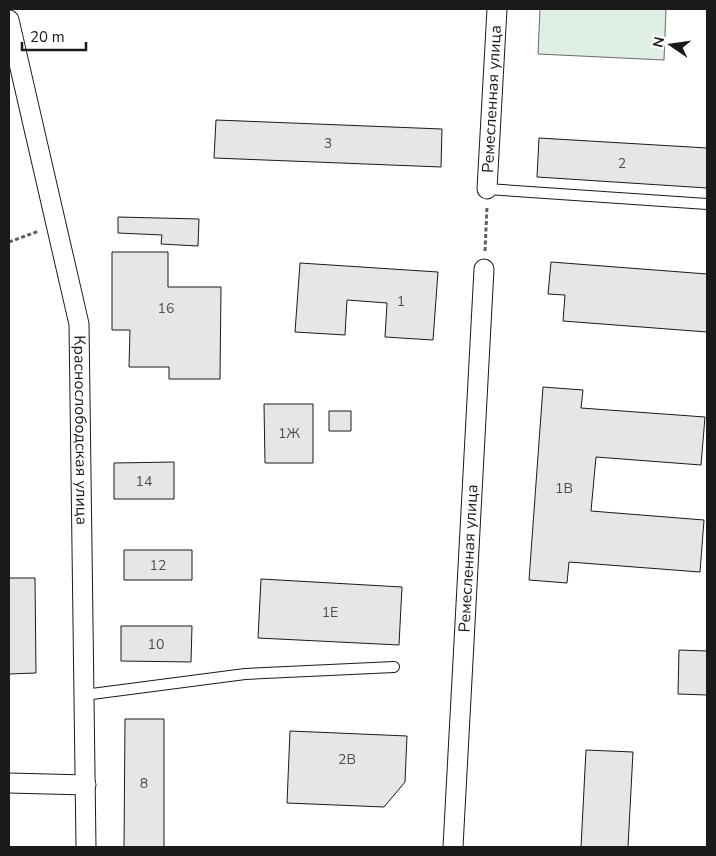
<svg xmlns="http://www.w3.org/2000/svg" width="716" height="856" font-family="'Nunito Sans',sans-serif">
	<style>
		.green { fill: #e0efe3; stroke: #6a6a6a }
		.building { fill: #e6e6e6; stroke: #1a1a1a }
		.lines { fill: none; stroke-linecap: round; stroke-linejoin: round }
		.service-casing { stroke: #1a1a1a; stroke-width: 12 }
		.minor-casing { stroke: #1a1a1a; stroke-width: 21 }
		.path { stroke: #5f5f5f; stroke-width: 3; stroke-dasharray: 4 2.5; stroke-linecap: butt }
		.service { stroke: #fff; stroke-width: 10 }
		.minor { stroke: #fff; stroke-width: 19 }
		.labels { text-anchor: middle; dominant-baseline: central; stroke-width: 4; stroke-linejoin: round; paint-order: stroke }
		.number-label { font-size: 14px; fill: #4d4d4d }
		.street-label { font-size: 16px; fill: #1a1a1a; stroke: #fff }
	</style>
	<rect width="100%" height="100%" fill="#fff"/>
	<!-- green -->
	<path class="green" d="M 540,9 L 666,9 L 664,60 L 538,54 Z"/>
	<!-- building -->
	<path class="building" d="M 216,120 L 442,129 L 441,167 L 214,158 Z
		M 539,138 L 707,148 L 707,188 L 537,177 Z
		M 118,217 L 199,219 L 198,246 L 161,244 L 162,235 L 118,233 Z
		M 112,252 L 168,252 L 168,287 L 221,287 L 220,379 L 169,379 L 169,367 L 129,367 L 130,330 L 112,330 Z
		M 551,262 L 707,274 L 707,332 L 563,321 L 565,295 L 548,294 Z
		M 300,263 L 438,272 L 433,340 L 385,337 L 387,303 L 347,300 L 345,335 L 295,332 Z
		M 543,387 L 583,390 L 581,408 L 705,417 L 701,465 L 596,457 L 591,511 L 704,520 L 700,572 L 569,562 L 567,583 L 529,580 Z
		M 264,404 L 313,404 L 313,463 L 265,463 Z
		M 329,411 L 351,411 L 351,431 L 329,431 Z
		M 174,462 L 174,499 L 114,499 L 114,463 Z
		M 124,550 L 192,550 L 192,580 L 124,580 Z
		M 9,578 L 35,578 L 36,673 L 9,674 Z
		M 261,579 L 402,587 L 399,645 L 258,638 Z
		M 121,626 L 192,626 L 191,662 L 121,661 Z
		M 679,650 L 707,651 L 707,695 L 678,694 Z
		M 125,719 L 164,719 L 164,847 L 124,847 Z
		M 290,731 L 407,736 L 405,782 L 384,807 L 287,803 Z
		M 586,750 L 633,752 L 628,847 L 581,847 Z"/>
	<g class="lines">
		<!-- service casing -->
		<g class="service-casing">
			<path id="service" d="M 487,189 L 707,204
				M 84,695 L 245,674 L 394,667"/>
		</g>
		<!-- minor casing -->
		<g class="minor-casing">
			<g id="minor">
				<path id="s1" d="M 9,20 L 79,324 L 86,847"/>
				<path id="s2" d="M 487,189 L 497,9"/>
				<path d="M 9,783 L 86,785"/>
				<path id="s3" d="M 453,847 L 484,269"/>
			</g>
		</g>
		<!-- path -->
		<path class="path" d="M 9,242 L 39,231
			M 485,251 L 487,207"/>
		<!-- service -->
		<use href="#service" class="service"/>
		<!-- minor -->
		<use href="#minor" class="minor"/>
	</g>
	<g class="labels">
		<!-- number labels -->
		<g class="number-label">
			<text x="328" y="143">3</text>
			<text x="622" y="163">2</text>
			<text x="401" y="301">1</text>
			<text x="166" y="308">16</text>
			<text x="289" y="433">1Ж</text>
			<text x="144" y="481">14</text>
			<text x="564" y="488">1В</text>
			<text x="158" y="565">12</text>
			<text x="330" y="612">1Е</text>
			<text x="156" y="644">10</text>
			<text x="347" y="759">2В</text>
			<text x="144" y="783">8</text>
		</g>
		<!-- street labels -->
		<g class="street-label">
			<text stroke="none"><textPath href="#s2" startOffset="90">Ремесленная улица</textPath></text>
			<text stroke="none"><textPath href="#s1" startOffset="418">Краснослободская улица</textPath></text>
			<text stroke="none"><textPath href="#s3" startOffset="289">Ремесленная улица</textPath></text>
		</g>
	</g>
	<!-- border -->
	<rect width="716" height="856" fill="none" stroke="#1a1a1a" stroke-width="20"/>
	<!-- north arrow -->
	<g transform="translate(671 45) rotate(283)" stroke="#ffffff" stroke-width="4" paint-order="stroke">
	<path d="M0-4L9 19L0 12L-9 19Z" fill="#1a1a1a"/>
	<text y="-8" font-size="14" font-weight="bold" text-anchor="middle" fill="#1a1a1a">N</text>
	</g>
	<!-- scale -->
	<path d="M22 42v8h64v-8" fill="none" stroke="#1a1a1a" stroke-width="2.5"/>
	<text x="30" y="42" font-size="15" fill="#1a1a1a" stroke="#ffffff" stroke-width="4" paint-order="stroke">20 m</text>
</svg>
